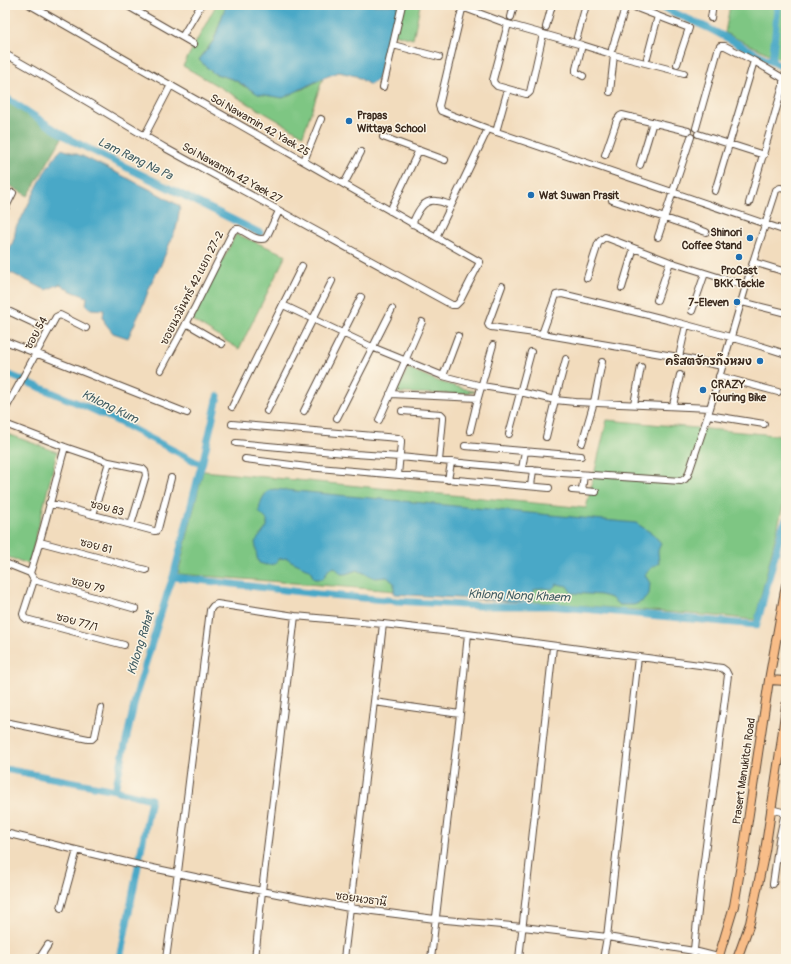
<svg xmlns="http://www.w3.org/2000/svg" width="791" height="964" font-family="Pangolin,'Playpen Sans Thai',sans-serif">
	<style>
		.green { fill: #7ec683; stroke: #5c7850 }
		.forest { fill: #66ab71; stroke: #506a48 }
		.water { fill: #48a8c7; stroke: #426972 }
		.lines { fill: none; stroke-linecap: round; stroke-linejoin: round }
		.canal { stroke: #48a8c7; stroke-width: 7 }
		.minor-casing { stroke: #564536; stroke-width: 8 }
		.major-casing { stroke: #564536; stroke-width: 10 }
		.minor { stroke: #fff; stroke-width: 6 }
		.major { stroke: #f8bd88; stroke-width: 8 }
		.poi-dot { fill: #1f6fb2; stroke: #fcf5e5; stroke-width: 1.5 }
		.labels { text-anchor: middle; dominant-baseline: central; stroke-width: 3; stroke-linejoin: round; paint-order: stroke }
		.poi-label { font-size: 11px; font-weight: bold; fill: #3b2a1e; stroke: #fcf5e5; text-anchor: start }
		.street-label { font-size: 11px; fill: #3b2a1e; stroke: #fcf5e5 }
		.water-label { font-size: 12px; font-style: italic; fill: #405c62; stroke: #fcf5e5 }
	</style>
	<rect width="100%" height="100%" fill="#fcf5e5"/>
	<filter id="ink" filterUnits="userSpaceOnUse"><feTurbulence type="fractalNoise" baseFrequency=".025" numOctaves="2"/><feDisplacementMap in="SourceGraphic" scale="8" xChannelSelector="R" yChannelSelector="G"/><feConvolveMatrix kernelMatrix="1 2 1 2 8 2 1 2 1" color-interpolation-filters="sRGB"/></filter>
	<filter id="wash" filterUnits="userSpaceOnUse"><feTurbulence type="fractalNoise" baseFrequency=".012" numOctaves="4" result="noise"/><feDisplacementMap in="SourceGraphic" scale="16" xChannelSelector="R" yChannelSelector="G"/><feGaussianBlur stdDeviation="0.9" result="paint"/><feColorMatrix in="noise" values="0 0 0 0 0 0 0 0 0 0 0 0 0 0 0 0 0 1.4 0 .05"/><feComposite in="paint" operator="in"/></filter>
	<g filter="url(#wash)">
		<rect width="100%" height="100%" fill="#f2dcbd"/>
		<!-- green -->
		<path class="green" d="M 216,5 L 226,5 L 214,40 L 199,60 L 213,73 L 235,80 L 245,87 L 301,90 L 323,78 L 303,135 L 183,66 Z
			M 398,5 L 420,5 L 413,39 L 391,33 L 394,27 Z
			M 730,5 L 786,5 L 786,62 L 725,33 Z
			M 236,234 L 286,255 L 239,349 L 192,320 Z
			M 408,368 L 437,381 L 476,392 L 459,394 L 396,393 Z
			M 607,420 L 786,436 L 786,494 L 755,620 L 729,617 L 178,574 L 203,471 L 586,508 Z
			M 5,433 L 57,452 L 29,564 L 5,556 Z"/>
		<!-- forest -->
		<path class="forest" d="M 5,99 L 65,133 L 28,196 L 5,183 Z"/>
		<!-- water -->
		<path class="water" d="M 226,5 L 398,5 L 394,27 L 386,47 L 377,80 L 370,85 L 356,76 L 339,72 L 323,78 L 283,98 L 258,94 L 235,80 L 213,73 L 199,60 L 214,40 Z
			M 62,149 L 82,156 L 107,168 L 153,191 L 180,206 L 178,219 L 176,229 L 169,245 L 160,267 L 152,281 L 142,308 L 128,338 L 113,333 L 105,323 L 103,317 L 104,310 L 91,309 L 86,305 L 87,297 L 71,291 L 60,284 L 46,290 L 5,270 L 5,261 L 14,239 L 16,227 L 21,219 L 44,173 L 57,154 Z
			M 275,489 L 636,523 L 653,534 L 661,543 L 658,551 L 659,563 L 651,568 L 645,575 L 650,583 L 649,594 L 643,601 L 634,605 L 619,605 L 611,598 L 601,595 L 572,593 L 567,586 L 557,584 L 552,589 L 541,588 L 534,590 L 533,600 L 520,602 L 394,594 L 394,583 L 387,577 L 375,578 L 357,570 L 346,574 L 341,574 L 335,567 L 329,569 L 323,579 L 314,579 L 310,570 L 291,561 L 287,558 L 279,559 L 275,564 L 266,565 L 259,563 C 255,554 257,551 255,542 L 267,527 L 267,520 L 259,512 C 260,502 262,497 269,490 Z"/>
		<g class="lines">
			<!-- canal -->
			<path class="canal" d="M 657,5 L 708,28 L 786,69
				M 772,62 L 778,5
				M 5,97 L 71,140 L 260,233
				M 5,373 L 87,407 L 111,418 L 202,465
				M 173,577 L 318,594 L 397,601 L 479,606 L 551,606 L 757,625 L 782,528 L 786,520
				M 5,769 L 115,790 L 137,692 L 167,594 L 173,577 L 199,473 L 202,465 L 218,396
				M 115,790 L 151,799 L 120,959"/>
		</g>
	</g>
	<g filter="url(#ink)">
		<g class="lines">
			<!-- minor casing -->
			<g class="minor-casing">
				<path id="minor" d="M 126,5 L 194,44
					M 463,5 L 439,106 L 440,109 L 441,111 L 488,129 L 786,231
					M 629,5 L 689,28 L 677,64
					M 462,7 L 508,24 L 582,45 L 614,55 L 684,73
					M 511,17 L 514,5
					M 711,18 L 713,5
					M 508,24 L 493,80 L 494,83 L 497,86 L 526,94 L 528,94 L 530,92 L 543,34
					M 546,27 L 552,5
					M 182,37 L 201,5
					M 577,37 L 586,5
					M 393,45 L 439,57
					M 582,45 L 576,69 L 576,72 L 583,76
					M 612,49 L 626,5
					M 5,54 C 60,84 113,118 167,149 C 262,202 357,253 452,305 L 456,305 L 460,301 L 480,262 L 30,5
					M 647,58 L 658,16
					M 383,87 L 402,5
					M 610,92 L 614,55
					M 696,128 L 718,50 L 720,46 L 725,46 L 754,61 L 781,77 L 783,79 L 783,86 L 749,203
					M 496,132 L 508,89
					M 698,134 L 764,155
					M 145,135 L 171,85
					M 383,137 L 445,160
					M 605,155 L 617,120 L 620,116 L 622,115 L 688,131
					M 304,161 L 321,119
					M 640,165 L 653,122
					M 344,184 L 361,152
					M 715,191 L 754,61
					M 612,200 L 706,232
					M 5,209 L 13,193
					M 390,211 L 419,150
					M 412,224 C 417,214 422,199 436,201 C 441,201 446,204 451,205
					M 436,237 L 488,129
					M 658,237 L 691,137
					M 753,262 L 786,272
					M 587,278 L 598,244 L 600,241 L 605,237 L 670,262 L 705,273 L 746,286
					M 502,286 L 488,324 L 489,326 L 491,327 L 542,334 L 679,357 L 722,366
					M 622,288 L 634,248
					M 657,300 L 670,262
					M 742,302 L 786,313
					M 283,305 L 372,347 L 443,376 L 482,386 L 520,392 L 555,400 L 575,402 L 710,408
					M 8,311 L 49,330
					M 692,311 L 705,273
					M 186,323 L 222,344
					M 542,334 L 555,298 L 556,295 L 562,294 C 637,312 712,330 786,354
					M 5,341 L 187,413
					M 679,357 L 686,325
					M 161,370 L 194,309 L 233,231 L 236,229 L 239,229 C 247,233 257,242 266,238 L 279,211
					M 443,376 L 458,336
					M 719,376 L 778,392
					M 390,394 L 478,398
					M 634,404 L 641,367
					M 673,405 L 680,375
					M 232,407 L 302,266
					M 5,410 L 56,317 L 60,315 L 86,328
					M 267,411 L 332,281
					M 304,411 L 361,297
					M 402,411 L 441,414 L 443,416 L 443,419 L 439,461
					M 708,415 L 764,424
					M 337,418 L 392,309
					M 379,420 L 405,361 L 422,322
					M 5,424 L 65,447 L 109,462 L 143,469 L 145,471 L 146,475 L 131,525
					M 232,424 L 398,438 L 401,440 L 401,443 L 398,475
					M 470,431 L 478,398 L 493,345
					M 509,434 L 531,352
					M 546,437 L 555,400 L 566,359
					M 236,443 L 355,454 L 400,457 L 562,473 L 681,481 L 685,479 L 688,475 L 708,415 L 753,262 L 775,194 L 776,190 L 780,188 L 786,189
					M 582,443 L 594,402 L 602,362
					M 465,446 L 581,456
					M 245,459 L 307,467 L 549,488
					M 522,469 L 525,451
					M 448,480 L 451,463
					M 531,486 L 533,470
					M 572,490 L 596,492
					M 582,490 L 584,475
					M 49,503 L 154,531 L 156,531 L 158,529 L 171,478
					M 93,515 L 109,462
					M 40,542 L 146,570
					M 5,563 L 30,573
					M 30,573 L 34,580 L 23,614 L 24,617 L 26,619 L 124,645
					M 30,573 C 44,532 53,489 65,447
					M 34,580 L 136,609
					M 374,702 L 460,714
					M 5,722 L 88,739 L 92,739 L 95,736 L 101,708
					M 771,809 L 786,813
					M 5,833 L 143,866 L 262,891 L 349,908 L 435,919 L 523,927 L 607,937 L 694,951 L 718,957
					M 773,884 L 779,840 L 785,812
					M 61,908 L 77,850
					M 39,959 L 48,945
					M 166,959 L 178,872 L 210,610 L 213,606 L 217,604 L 295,616 L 383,624 L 468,634 L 722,668 L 726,671 L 728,675 L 700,892 L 693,959
					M 255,959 L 262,891 L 295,616
					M 344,959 L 383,624
					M 431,959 L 460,714 L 468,634
					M 519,959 L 553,647
					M 603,959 L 607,937 L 638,657"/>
			</g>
			<!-- major casing -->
			<g class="major-casing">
				<path id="major" d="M 769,680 L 786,681
					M 718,959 L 734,906 L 744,847 L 769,680 L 786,585
					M 737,959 L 750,923 L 765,851 L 781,745 L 786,705"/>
			</g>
			<!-- minor -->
			<use href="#minor" class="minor"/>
			<!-- major -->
			<use href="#major" class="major"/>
		</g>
	</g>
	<!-- markers -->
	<g class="poi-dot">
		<circle cx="349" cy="121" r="4"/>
		<circle cx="531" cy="195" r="4"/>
		<circle cx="750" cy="238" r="4"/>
		<circle cx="739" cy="257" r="4"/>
		<circle cx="737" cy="302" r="4"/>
		<circle cx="760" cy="361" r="4"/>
		<circle cx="703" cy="390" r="4"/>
	</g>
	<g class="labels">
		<!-- poi labels -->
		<g class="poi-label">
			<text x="357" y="115">Prapas<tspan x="357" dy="13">Wittaya School</tspan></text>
			<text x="539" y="195">Wat Suwan Prasit</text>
			<text x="742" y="232" text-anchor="end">Shinori<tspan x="742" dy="13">Coffee Stand</tspan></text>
			<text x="739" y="270" text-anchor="middle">ProCast<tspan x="739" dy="13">BKK Tackle</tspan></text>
			<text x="729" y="302" text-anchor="end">7-Eleven</text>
			<text x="752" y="361" text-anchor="end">คริสตจักรก๊งหมง</text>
			<text x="711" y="384">CRAZY<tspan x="711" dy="13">Touring Bike</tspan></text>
		</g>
		<!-- street labels -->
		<g class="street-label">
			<text transform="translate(260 125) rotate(30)">Soi Nawamin 42 Yaek 25</text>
			<text transform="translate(232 173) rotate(29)">Soi Nawamin 42 Yaek 27</text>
			<text transform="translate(192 288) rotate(-63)">ซอยนวมินทร์ 42 แยก 27-2</text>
			<text transform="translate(36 333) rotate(-61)">ซอย 54</text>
			<text transform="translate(107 508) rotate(15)">ซอย 83</text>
			<text transform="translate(96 546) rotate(15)">ซอย 81</text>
			<text transform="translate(88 585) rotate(16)">ซอย 79</text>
			<text transform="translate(77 622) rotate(15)">ซอย 77/1</text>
			<text transform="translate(744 771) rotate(-82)">Prasert Manukitch Road</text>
			<text transform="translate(361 899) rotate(8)">ซอยนวธานี</text>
		</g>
		<!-- water labels -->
		<g class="water-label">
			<text transform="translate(135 159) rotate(26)">Lam Rang Na Pa</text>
			<text transform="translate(110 407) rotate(26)">Khlong Kum</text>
			<text transform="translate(519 596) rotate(2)">Khlong Nong Khaem</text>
			<text transform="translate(141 643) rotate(-73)">Khlong Rahat</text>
		</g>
	</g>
	<!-- margin -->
	<rect width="791" height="964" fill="none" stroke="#fcf5e5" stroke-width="20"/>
</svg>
